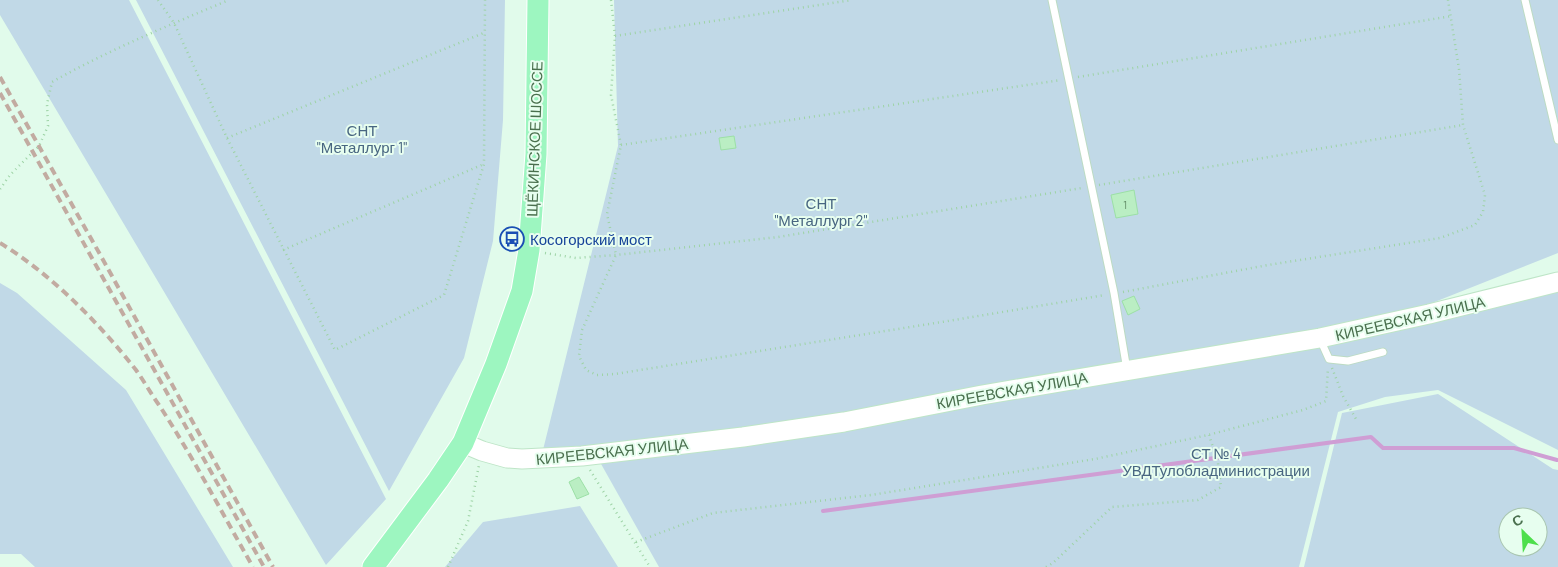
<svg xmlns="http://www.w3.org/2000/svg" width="1558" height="567" font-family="Barlow,sans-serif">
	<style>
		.green { fill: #c1d9e7; fill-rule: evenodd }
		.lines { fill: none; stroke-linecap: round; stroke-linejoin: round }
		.stream { stroke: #cf9ed4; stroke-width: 4 }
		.building { fill: #baeec3; stroke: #9ce0a6 }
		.lane-casing { stroke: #bcdbc3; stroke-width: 9 }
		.secondary-casing { stroke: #bee5c7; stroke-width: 21 }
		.primary-casing { stroke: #fff; stroke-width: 23 }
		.path { stroke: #9ed3a6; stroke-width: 2.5; stroke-dasharray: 1 4; stroke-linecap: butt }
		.lane { stroke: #fff; stroke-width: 7 }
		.secondary { stroke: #fff; stroke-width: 19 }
		.primary { stroke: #9df6c0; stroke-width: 21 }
		.rail { stroke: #c2aba1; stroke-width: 4; stroke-dasharray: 8 5; stroke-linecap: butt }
		.labels { text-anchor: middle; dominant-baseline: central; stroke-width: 4; stroke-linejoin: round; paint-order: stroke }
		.number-label { font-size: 12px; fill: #66906b }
		.park-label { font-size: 15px; fill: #486681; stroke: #e7feef }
		.street-label { font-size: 15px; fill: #4a704e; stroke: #e7feef }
		.transit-label { font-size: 15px; fill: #164399; stroke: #e7feef; text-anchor: start }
	</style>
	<rect width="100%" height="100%" fill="#e1fbeb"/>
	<!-- green -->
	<path class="green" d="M 0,0 L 129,0 L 386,499 L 326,565 L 0,15 Z
		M 136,0 L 505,0 L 503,120 L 493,241 L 464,358 L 389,491 Z
		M 614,0 L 1558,0 L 1558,253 L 1374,326 L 1558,282 L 1558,450 L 1438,390 L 1385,397 L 1338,412 L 1299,567 L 659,567 L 596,455 L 541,458 L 618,146 Z
		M 0,283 L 17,293 L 126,390 L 233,567 L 35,567 L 21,554 L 0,554 Z
		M 1438,394 L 1553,469 L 1558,470 L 1558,567 L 1304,567 L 1342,413 ZM 1508,517 L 1538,517 L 1538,547 L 1508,547 Z
		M 580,506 L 618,567 L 445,567 L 483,522 Z"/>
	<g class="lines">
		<!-- stream -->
		<path class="stream" d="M 823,511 L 1371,437 L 1383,448 L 1514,448 L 1557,460"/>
	</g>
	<!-- building -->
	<path class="building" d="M 734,136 L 736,148 L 721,150 L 719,138 Z
		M 1134,190 L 1138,214 L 1116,218 L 1111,195 Z
		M 1134,296 L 1140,309 L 1128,315 L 1122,301 Z
		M 579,477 L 589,494 L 577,499 L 569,482 Z"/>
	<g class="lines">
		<!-- lane casing -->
		<g class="lane-casing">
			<path id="lane" d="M 1052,0 L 1114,293 L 1127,370
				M 1525,0 L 1558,140
				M 1320,339 L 1329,359 L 1348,361 L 1383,352"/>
		</g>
		<!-- secondary casing -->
		<g class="secondary-casing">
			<path id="secondary" d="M 463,443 L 482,451 L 507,458 L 522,459 L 582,456 L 743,437 L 844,422 L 982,395 L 1320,338 L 1429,314 L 1558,282"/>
		</g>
		<!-- primary casing -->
		<g class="primary-casing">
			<path id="primary" d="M 373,567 L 438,480 L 463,443 L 496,364 L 522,291 L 529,250 L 536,154 L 538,0"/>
		</g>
		<!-- path -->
		<path class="path" d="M 158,0 L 174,23 L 227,138 L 335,350 L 444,295 L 484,164 L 485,0
			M 611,0 L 615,36 L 611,95 L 621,145 L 607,214 L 616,255 L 582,330 L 579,356 L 586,370 L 597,375 L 615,374 L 948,321 L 1105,295
			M 615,36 L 852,0
			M 1078,77 L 1452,16
			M 227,138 L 486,32
			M 621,145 L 1061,80
			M 1099,185 L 1463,125
			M 0,189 L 10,175 L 39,146 L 48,126 L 47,104 L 52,82 C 109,50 169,25 229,0
			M 283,250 L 484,164
			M 545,253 L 576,258 L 616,255 L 778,237 L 1082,188
			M 1123,292 L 1268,265 L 1440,238 L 1475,225 L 1483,212 L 1485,195 L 1463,125 L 1459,69 L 1448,0
			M 1332,368 L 1343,396 L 1356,419
			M 590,470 L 650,567
			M 636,542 L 713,513 L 871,495 L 1095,459 L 1208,435 L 1303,410 L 1326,401 L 1328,368
			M 448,567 L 468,521 L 479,465
			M 1046,567 L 1053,563 L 1112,507 L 1198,500 L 1221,487 L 1218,463 L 1209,435"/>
		<!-- lane -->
		<use href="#lane" class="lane"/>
		<!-- secondary -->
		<use href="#secondary" class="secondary"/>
		<!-- primary -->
		<use href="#primary" class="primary"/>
		<!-- rail -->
		<path class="rail" d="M 0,77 L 102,258 L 273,567
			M 0,93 L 264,567
			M 0,243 C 51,274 99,323 136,370 C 144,381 151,394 159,405 C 193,457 222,513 253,567"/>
	</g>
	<!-- icons -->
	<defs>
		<g id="bus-ring" transform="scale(1.25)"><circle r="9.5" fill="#e7feef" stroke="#1a4fb4" stroke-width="1.5"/><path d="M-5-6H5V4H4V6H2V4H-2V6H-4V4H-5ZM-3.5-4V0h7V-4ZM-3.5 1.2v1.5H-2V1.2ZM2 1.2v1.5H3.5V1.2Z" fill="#1a4fb4"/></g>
	</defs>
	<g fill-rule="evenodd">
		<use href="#bus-ring" x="512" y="239"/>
	</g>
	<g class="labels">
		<!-- number labels -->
		<g class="number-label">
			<text x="1125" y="204">1</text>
		</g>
		<!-- park labels -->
		<g class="park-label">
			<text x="362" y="130">СНТ<tspan x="362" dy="17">"Металлург 1"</tspan></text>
			<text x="821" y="203">СНТ<tspan x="821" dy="17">"Металлург 2"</tspan></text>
			<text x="1216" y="453">СТ № 4<tspan x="1216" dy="17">УВДТулобладминистрации</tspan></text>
		</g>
		<!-- street labels -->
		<g class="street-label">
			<text transform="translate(534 139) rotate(-88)">ЩЁКИНСКОЕ ШОССЕ</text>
			<text transform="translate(1410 318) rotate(-13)">КИРЕЕВСКАЯ УЛИЦА</text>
			<text transform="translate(1012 390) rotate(-10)">КИРЕЕВСКАЯ УЛИЦА</text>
			<text transform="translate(612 451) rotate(-6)">КИРЕЕВСКАЯ УЛИЦА</text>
		</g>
		<!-- transit labels -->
		<g class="transit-label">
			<text x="530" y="239">Косогорский мост</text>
		</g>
	</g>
	<!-- north arrow -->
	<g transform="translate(1523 532) rotate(335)"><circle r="24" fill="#e7feef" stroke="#a8c5af"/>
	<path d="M0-4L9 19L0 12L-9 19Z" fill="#4edf4c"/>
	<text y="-8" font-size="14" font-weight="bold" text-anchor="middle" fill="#4a704e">С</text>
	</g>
</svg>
